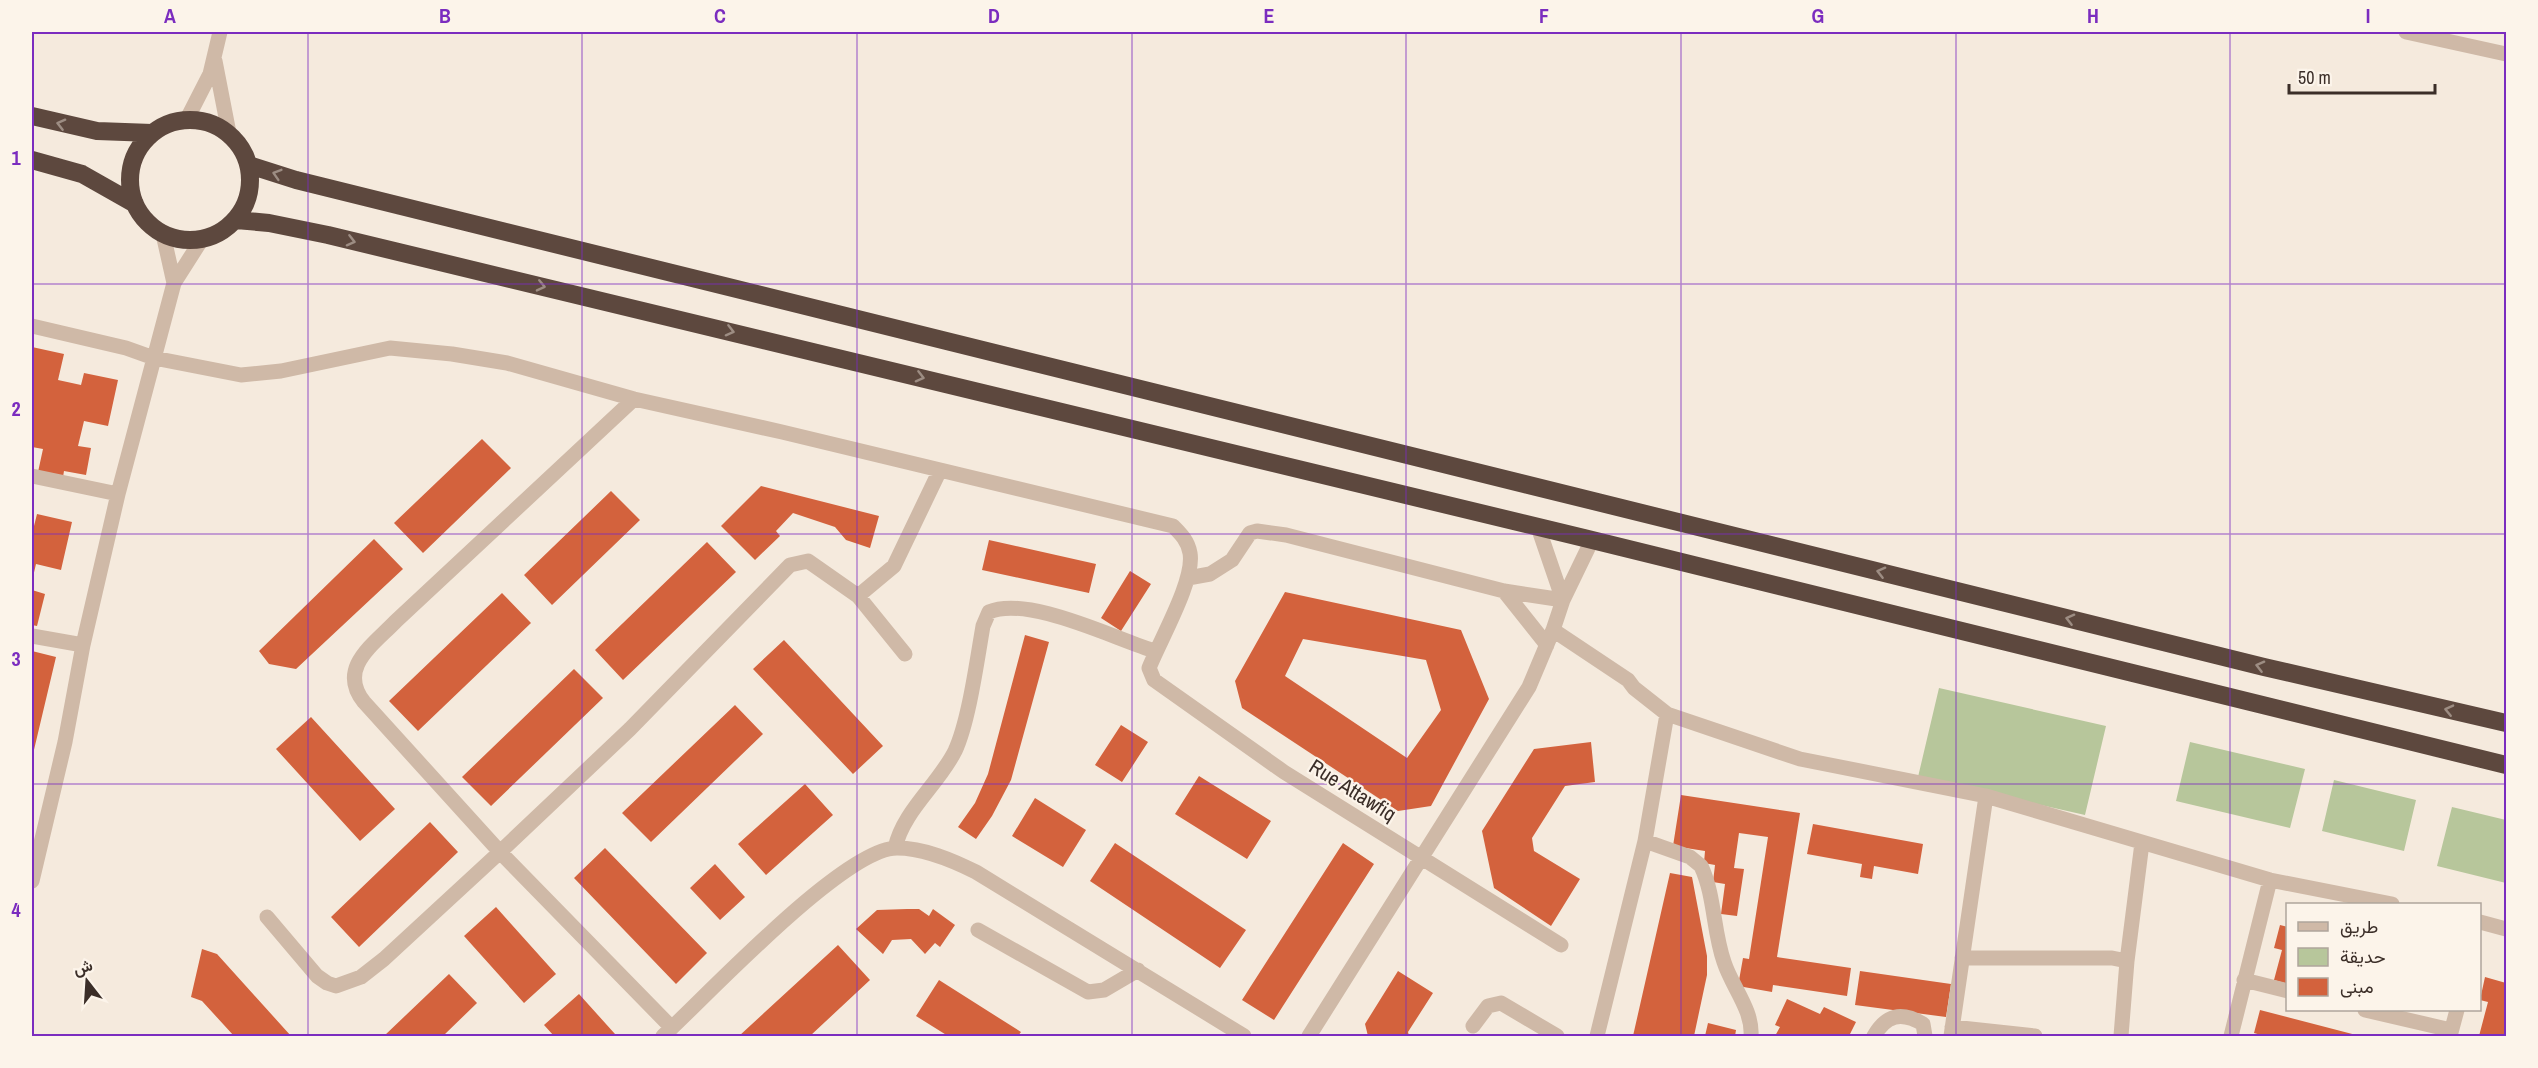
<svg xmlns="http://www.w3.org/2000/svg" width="2538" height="1068" font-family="'Archivo Narrow',Vazirmatn,sans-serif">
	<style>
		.green { fill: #b7c69b }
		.building { fill: #d3623d; fill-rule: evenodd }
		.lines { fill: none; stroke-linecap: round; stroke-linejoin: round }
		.minor { stroke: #cfb9a7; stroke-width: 15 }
		.highway { stroke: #5d483e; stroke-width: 18 }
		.oneway { stroke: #9d8d83 }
		.grid { fill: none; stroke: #7b2cbf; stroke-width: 1.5; stroke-opacity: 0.55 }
		.labels { text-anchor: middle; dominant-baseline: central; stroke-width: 4.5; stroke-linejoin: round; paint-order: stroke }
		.street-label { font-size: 21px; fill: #3b2e28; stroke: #fcf4ea }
		.neatline { fill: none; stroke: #7b2cbf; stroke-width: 2 }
		.grid-label { font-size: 20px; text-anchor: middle; font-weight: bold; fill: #7b2cbf }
	</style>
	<rect width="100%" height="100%" fill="#f5eadd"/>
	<!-- green -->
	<path class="green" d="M 1939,688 L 2106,726 L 2085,815 L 1918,777 Z
		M 2190,742 L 2305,769 L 2290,828 L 2176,801 Z
		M 2334,780 L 2416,800 L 2404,851 L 2322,831 Z
		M 2452,807 L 2506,820 L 2506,883 L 2437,866 Z"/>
	<!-- building -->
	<path class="building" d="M 32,347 L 64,354 L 58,380 L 81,385 L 84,373 L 118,380 L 108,426 L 84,421 L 78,446 L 91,448 L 86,475 L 64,471 L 63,477 L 38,472 L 43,449 L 32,447 Z
		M 482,439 L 511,468 L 423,553 L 394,523 Z
		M 761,486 L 879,516 L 870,548 L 846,540 L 835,527 L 793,513 L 776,531 L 780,536 L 755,560 L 721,526 Z
		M 611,491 L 640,520 L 552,605 L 524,575 Z
		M 37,514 L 72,522 L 61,570 L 36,564 L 32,581 L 32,525 L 34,526 Z
		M 374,539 L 403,569 L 296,669 L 269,664 L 259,651 Z
		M 989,540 L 1096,564 L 1089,593 L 982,570 Z
		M 707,542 L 736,572 L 623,680 L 595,650 Z
		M 1130,571 L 1151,584 L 1121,631 L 1101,618 Z
		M 32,590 L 45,594 L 37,626 L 32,625 Z
		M 1285,592 L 1461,630 L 1489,699 L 1431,806 L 1398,811 L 1242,708 L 1235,681 ZM 1303,639 L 1426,660 L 1441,710 L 1407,758 L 1285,676 Z
		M 502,593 L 531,623 L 418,731 L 389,701 Z
		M 1025,635 L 1049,642 L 1011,780 L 992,816 L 976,839 L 958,827 L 975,803 L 988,774 Z
		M 784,640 L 883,746 L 853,774 L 753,669 Z
		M 32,651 L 56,657 L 33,754 L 32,753 Z
		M 574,669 L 603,698 L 491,806 L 462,777 Z
		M 735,705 L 763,734 L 651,842 L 622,813 Z
		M 311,717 L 395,809 L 360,841 L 276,749 Z
		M 1121,725 L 1148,742 L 1122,782 L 1095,765 Z
		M 1591,742 L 1595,782 L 1565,786 L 1532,838 L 1534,851 L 1580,879 L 1551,926 L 1494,888 L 1482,831 L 1534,749 Z
		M 1199,776 L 1271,821 L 1247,859 L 1175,814 Z
		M 805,784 L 833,815 L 766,875 L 738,844 Z
		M 1681,795 L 1800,813 L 1777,957 L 1851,968 L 1847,996 L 1773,985 L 1772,992 L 1738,986 L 1743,958 L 1749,959 L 1768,837 L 1739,833 L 1734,868 L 1744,869 L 1737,916 L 1721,914 L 1725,884 L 1713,882 L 1715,865 L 1704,863 L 1705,851 L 1673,846 Z
		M 1035,798 L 1086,830 L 1063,867 L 1012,836 Z
		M 430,822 L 458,852 L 359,947 L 331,917 Z
		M 1813,824 L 1923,844 L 1918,874 L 1874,866 L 1872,879 L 1860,877 L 1862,864 L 1807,854 Z
		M 1115,843 L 1246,930 L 1220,968 L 1090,881 Z
		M 1343,843 L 1374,864 L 1274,1020 L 1242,1000 Z
		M 605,848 L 707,953 L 676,984 L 574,878 Z
		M 715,864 L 745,897 L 720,920 L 690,888 Z
		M 1670,873 L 1692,877 L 1707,956 L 1707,975 L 1694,1036 L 1633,1036 Z
		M 496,907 L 556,974 L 524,1003 L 464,936 Z
		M 907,909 L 919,909 L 929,916 L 933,909 L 955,925 L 940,947 L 935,943 L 925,954 L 911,939 L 892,940 L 883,954 L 856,929 L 877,910 Z
		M 2280,925 L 2288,927 L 2288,984 L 2274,980 L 2282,950 L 2274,948 Z
		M 838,945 L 870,980 L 810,1036 L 739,1036 Z
		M 202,949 L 217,954 L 291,1036 L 234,1036 L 202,1001 L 191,997 Z
		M 1398,971 L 1433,993 L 1408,1032 L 1409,1036 L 1368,1036 L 1365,1024 Z
		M 1860,971 L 1951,984 L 1946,1017 L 1855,1005 Z
		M 449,974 L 477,1003 L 443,1036 L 384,1036 Z
		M 2485,977 L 2506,983 L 2506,1036 L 2479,1036 L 2488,1002 L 2480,1000 Z
		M 939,980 L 1021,1032 L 1018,1036 L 948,1036 L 916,1016 Z
		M 579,994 L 615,1034 L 613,1036 L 554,1036 L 544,1025 Z
		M 1787,999 L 1820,1014 L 1824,1007 L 1856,1022 L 1849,1036 L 1775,1036 L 1780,1027 L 1775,1025 Z
		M 2260,1010 L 2360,1036 L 2261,1036 L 2261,1035 L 2254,1033 Z
		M 1708,1023 L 1736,1030 L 1735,1036 L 1705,1036 Z"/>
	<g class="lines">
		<!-- minor -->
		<path class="minor" d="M 2406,32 L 2506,54
			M 215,61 L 229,133
			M 187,119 L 210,74 L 220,32
			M 163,234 L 174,283
			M 32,326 L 126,348 L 154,358 L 241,375 L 281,371 L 390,348 L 452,354 L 507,363 L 634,399 L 782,432 L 1173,526 C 1181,534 1188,541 1190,553 C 1195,580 1160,640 1149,668 L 1154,680 L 1284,772 L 1561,945
			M 634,399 L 396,621 C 373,645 337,668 364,702 L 500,852 L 672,1028
			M 32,476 L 118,494
			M 1538,527 L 1563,600
			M 1188,578 L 1210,574 L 1232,560 L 1250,533 L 1257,531 L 1286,535 L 1504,591 L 1563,600
			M 1504,591 L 1547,645
			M 858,596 L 894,566 L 940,470
			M 1553,630 L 1628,680 L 1634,688 L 1667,714 L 1800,759 L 1986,796 L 2270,880 L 2392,904
			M 32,636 L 83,645
			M 1645,841 L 1690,857 L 1701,866 C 1715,896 1713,931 1724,962 C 1732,987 1753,1010 1751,1036
			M 895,848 C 903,811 938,785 955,751 C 969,721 977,660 983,626 L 989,612 C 1028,595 1115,639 1155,651
			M 32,881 L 65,742 L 83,645 L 118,494 L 174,283 L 202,239
			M 267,917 L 317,976 L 327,983 L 336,986 L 361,977 L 384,959 L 500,852 L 630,729 L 790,565 L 808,561 L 858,596 L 905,654
			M 2480,922 L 2506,929
			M 978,930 L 1088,992 L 1104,990 L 1138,970
			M 1962,958 L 2112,958 L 2127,961 L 2142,843
			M 2244,980 L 2288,991
			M 2365,1010 L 2451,1030
			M 1473,1026 L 1488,1006 L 1501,1003 L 1557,1036
			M 1952,1027 L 2035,1036
			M 663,1036 C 706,997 844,848 897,848 C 924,848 952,860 976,872 L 1244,1036
			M 1309,1036 L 1529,687 L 1553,630 L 1563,600 L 1592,540
			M 1597,1036 L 1645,841 L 1667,714
			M 1874,1036 C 1886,1015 1901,1011 1923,1024 L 1925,1036
			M 1951,1036 L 1986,796
			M 2121,1036 L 2127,961
			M 2231,1036 L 2270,880
			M 2450,1036 L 2457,1010"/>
		<!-- highway -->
		<path class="highway" d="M 32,116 L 97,131 L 152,133
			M130 180a60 60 0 1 1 120 0a60 60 0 1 1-120 0Z
			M 32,160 L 82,174 L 135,204
			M 249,165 L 296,180 L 2264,667 L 2506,723
			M 236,220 L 269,223 L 328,235 L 1584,538 L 2506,765"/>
	</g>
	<!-- one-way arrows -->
	<defs><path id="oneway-chevron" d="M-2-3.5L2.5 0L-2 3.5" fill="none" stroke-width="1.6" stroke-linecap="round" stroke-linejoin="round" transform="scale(1.5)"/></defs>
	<g class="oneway">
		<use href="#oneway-chevron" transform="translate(61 124) rotate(-166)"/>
		<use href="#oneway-chevron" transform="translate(277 174) rotate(-163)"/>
		<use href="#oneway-chevron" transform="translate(351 241) rotate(14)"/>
		<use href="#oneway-chevron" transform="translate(541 286) rotate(13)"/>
		<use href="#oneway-chevron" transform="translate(730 331) rotate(14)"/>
		<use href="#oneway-chevron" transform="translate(920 377) rotate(14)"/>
		<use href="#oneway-chevron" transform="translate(1881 572) rotate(-166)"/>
		<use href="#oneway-chevron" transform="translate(2070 619) rotate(-166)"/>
		<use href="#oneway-chevron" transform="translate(2260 666) rotate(-166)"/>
		<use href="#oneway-chevron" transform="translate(2449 710) rotate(-167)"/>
	</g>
	<!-- grid -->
	<path class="grid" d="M 308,32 L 308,1036M 582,32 L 582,1036M 857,32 L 857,1036M 1132,32 L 1132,1036M 1406,32 L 1406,1036M 1681,32 L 1681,1036M 1956,32 L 1956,1036M 2230,32 L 2230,1036M 32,284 L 2506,284M 32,534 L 2506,534M 32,784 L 2506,784"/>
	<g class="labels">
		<!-- street labels -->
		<g class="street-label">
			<text transform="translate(1353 790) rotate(32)">Rue Attawfiq</text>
		</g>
	</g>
	<!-- border -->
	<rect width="2538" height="1068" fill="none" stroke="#fcf4ea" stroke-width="66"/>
	<!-- legend -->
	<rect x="2286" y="903" width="195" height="108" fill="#fcf4ea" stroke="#afa59c" stroke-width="1.5"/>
	<rect x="2298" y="922" width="30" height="9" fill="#cfb9a7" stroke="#afa59c" stroke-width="1.5"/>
	<text x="2340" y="933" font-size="18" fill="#3b2e28">طريق</text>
	<rect x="2298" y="948" width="30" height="18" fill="#b7c69b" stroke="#afa59c" stroke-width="1.5"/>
	<text x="2340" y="963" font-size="18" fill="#3b2e28">حديقة</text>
	<rect x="2298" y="978" width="30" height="18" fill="#d3623d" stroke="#afa59c" stroke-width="1.5"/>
	<text x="2340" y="993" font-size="18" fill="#3b2e28">مبنى</text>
	<!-- north arrow -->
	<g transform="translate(87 981) rotate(343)" stroke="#fcf4ea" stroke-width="4.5" paint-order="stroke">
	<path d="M0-4.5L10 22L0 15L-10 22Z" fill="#3b2e28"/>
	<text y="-9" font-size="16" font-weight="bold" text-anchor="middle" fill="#3b2e28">ش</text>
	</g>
	<!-- scale -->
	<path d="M2289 84v9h146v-9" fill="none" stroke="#3b2e28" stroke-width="3"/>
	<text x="2298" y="84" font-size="18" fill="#3b2e28" stroke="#fcf4ea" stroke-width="4.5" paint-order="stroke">50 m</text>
	<rect x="33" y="33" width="2472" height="1002" class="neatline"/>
	<g class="grid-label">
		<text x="170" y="23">A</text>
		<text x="445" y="23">B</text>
		<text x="720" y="23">C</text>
		<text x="994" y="23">D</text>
		<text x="1269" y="23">E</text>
		<text x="1544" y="23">F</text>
		<text x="1818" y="23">G</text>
		<text x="2093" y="23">H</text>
		<text x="2368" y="23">I</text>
		<text x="16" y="165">1</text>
		<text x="16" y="416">2</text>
		<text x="16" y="666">3</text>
		<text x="16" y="917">4</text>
	</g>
</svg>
